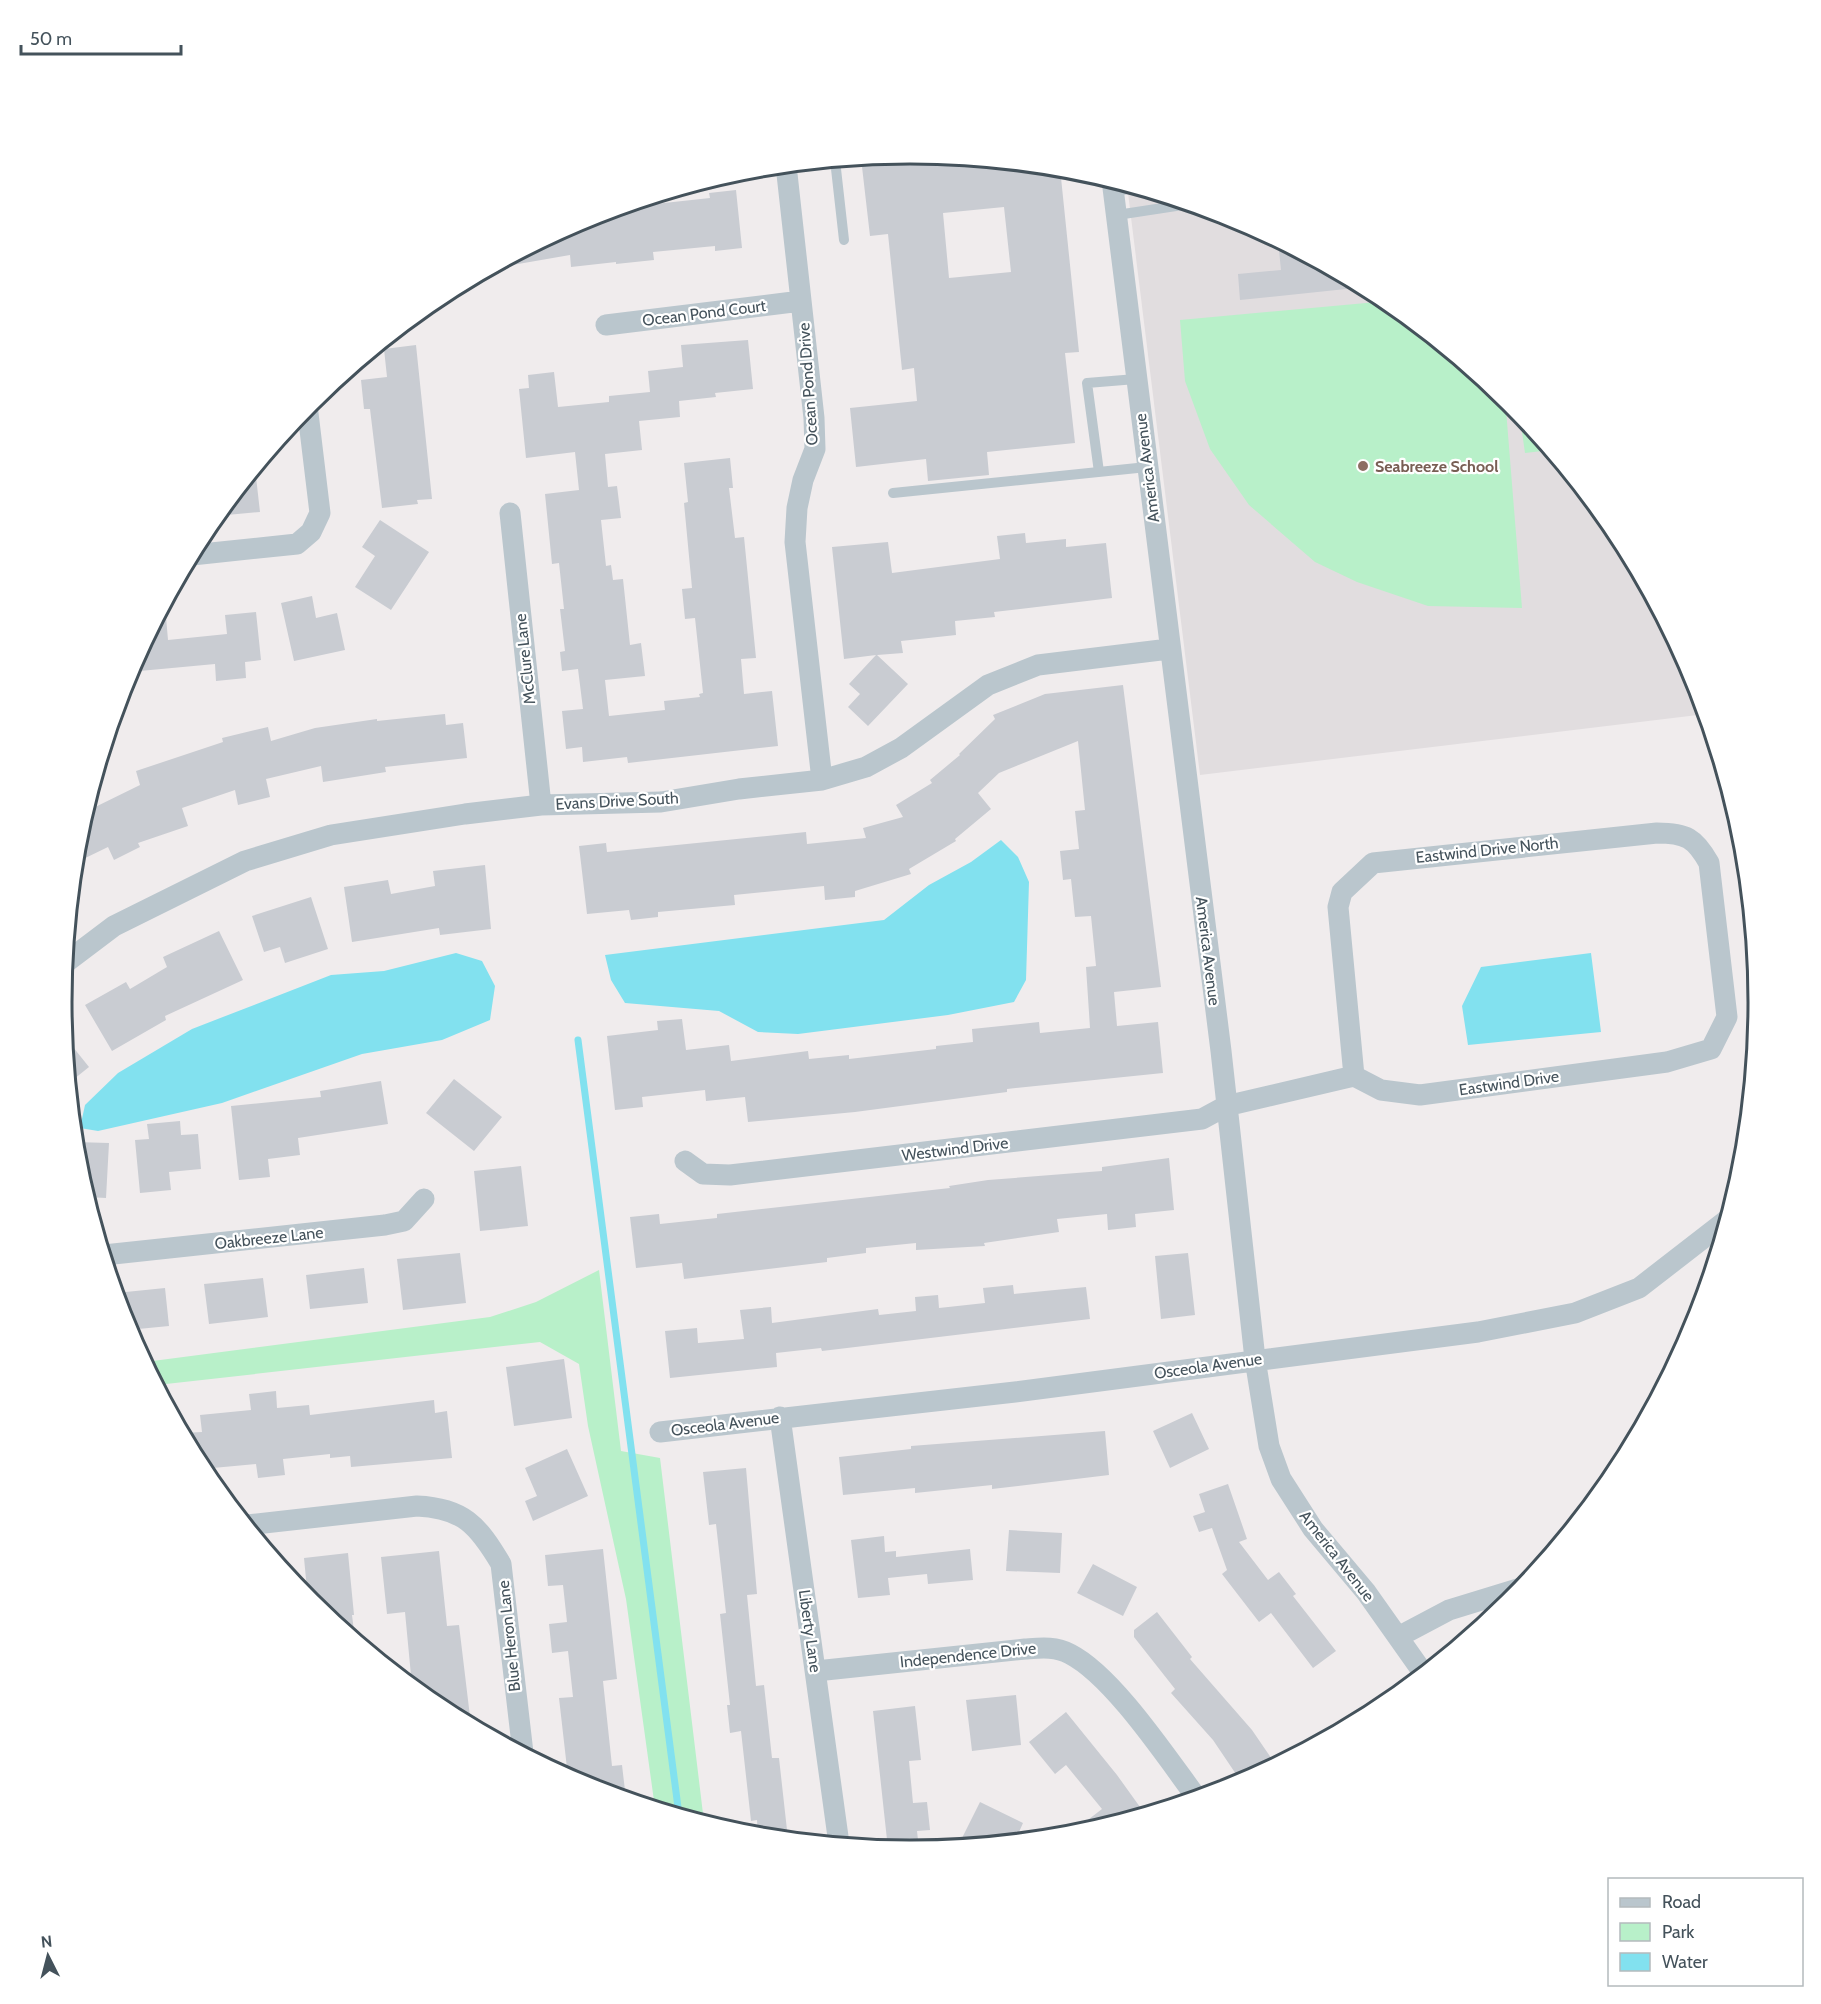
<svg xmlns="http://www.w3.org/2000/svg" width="1821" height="2004" font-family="Cabin,sans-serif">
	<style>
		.education { fill: #e1dddf }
		.green { fill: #b8f0c9 }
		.water { fill: #82e1ef }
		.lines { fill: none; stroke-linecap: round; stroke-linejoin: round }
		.stream { stroke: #82e1ef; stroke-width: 7 }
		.building { fill: #c9ccd2; fill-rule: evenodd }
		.lane { stroke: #bac6cd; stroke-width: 10 }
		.street { stroke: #bac6cd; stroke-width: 21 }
		.education-dot { fill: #8d6e63; stroke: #fff; stroke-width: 2 }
		.labels { text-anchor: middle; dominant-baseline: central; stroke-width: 4.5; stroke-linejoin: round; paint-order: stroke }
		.street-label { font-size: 16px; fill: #44525b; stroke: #fff }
		.education-label { font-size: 16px; font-weight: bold; fill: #785e54; stroke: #fff; text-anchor: start }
		.rim { fill: none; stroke: #44525b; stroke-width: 3 }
	</style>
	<rect width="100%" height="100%" fill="#f0eced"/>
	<!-- education -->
	<path class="education" d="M 1127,185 L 1236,218 L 1382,296 L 1511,402 L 1617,531 L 1695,677 L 1706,714 L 1200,775 Z"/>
	<!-- green -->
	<path class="green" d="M 1388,301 L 1505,397 L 1522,608 L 1428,606 L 1357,582 L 1315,562 L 1249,505 L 1210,449 L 1185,381 L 1180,320 Z
		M 1519,411 L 1551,450 L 1525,453 Z
		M 599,1270 L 621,1451 L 660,1458 L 704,1822 L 655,1808 L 626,1599 L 588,1426 L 579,1364 L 540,1342 L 157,1385 L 145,1362 L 490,1317 L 536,1302 Z"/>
	<!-- water -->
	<path class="water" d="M 1001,840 L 1018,857 L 1029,882 L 1026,980 L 1014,1002 L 948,1015 L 798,1034 L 758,1032 L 719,1011 L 625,1003 L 611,980 L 605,955 L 884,920 L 929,885 L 971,862 Z
		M 456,953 L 482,961 L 495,986 L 490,1020 L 442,1040 L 362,1054 L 222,1103 L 98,1131 L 80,1128 L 85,1105 L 118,1073 L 192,1029 L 331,975 L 384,971 Z
		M 1591,953 L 1601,1032 L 1468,1045 L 1462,1006 L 1481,967 Z"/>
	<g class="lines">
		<!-- stream -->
		<path class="stream" d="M 578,1040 L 679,1815"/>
	</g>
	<!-- building -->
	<path class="building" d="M 911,153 L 1060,168 L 1079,352 L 1065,353 L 1075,443 L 987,452 L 989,475 L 928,481 L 926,459 L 856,467 L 850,408 L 917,401 L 914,368 L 902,370 L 888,234 L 870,236 L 861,158 ZM 1004,207 L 1011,272 L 949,278 L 943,213 Z
		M 736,190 L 742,248 L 715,251 L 715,246 L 653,252 L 654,260 L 616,264 L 616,262 L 571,267 L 570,255 L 500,267 L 499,264 L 585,218 L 611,215 L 611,210 L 618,208 L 710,198 L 709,193 Z
		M 1278,241 L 1334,270 L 1365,287 L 1240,300 L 1238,274 L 1281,270 Z
		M 748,340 L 753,389 L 715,393 L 716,397 L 679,401 L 680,417 L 639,421 L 642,450 L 605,454 L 608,487 L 617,486 L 621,518 L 601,520 L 606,566 L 611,565 L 613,580 L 623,579 L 630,645 L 641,643 L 645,676 L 605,680 L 609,716 L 665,710 L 664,701 L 700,697 L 699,694 L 703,693 L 695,618 L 685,619 L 682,589 L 692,588 L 684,503 L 688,502 L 684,463 L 730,458 L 733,488 L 729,488 L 735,538 L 744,537 L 756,658 L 741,659 L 744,694 L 772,691 L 778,746 L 628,763 L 627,757 L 583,762 L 582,747 L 566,749 L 562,711 L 583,709 L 578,669 L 562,671 L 560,652 L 565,651 L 560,609 L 564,609 L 559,563 L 552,564 L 545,494 L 579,490 L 575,452 L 526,458 L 519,389 L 529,388 L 528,375 L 554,372 L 558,407 L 609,402 L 609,396 L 650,392 L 648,371 L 683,367 L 681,345 Z
		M 416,345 L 432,499 L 417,500 L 418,504 L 382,508 L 370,409 L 364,409 L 361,380 L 387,377 L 384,349 Z
		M 255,468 L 260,512 L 216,516 L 237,491 Z
		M 380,520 L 429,552 L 391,610 L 355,587 L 375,556 L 362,547 Z
		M 1025,533 L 1026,543 L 1066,539 L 1066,547 L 1106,543 L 1112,598 L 994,612 L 995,617 L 955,621 L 956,635 L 901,641 L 903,653 L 877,655 L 908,684 L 868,726 L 848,707 L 860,694 L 849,684 L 876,655 L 844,659 L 832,547 L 888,542 L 892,573 L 1000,559 L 997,536 Z
		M 312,596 L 316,618 L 337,613 L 345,650 L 294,661 L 281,603 Z
		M 165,605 L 168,640 L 227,634 L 225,615 L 256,612 L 261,660 L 245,662 L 246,678 L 216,681 L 215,664 L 129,672 Z
		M 1123,685 L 1161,987 L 1114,992 L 1117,1026 L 1158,1022 L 1163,1073 L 1007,1089 L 1007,1092 L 855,1112 L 748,1122 L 745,1097 L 706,1101 L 705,1090 L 642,1097 L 643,1107 L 615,1110 L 607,1036 L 658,1030 L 657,1021 L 682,1019 L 686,1050 L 729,1045 L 731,1061 L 808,1051 L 809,1059 L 849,1055 L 849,1059 L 936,1049 L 936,1046 L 973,1042 L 972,1029 L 1039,1022 L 1040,1033 L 1090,1028 L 1086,967 L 1096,966 L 1091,916 L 1075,917 L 1071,879 L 1063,880 L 1060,851 L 1079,849 L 1075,811 L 1085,810 L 1078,741 L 999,773 L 978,793 L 991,809 L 955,839 L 956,841 L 909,869 L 911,874 L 855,891 L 855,897 L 825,900 L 824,886 L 734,895 L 735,905 L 658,912 L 658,917 L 631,920 L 629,910 L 587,914 L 579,846 L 606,843 L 607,852 L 806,832 L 807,844 L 866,838 L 863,828 L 903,817 L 896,805 L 932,783 L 930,780 L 960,755 L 959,754 L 995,719 L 993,715 L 1045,694 Z
		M 445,714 L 446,725 L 463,723 L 467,758 L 385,767 L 386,772 L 323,782 L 321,766 L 266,779 L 270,797 L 238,805 L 235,790 L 182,808 L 188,826 L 138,843 L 140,847 L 114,860 L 108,847 L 75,863 L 78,836 L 85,812 L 140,785 L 136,771 L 223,742 L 222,738 L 268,727 L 271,741 L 315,728 L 377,719 L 377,721 Z
		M 485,865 L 491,929 L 440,935 L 439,928 L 352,942 L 344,887 L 388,880 L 391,894 L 435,886 L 433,871 Z
		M 311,897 L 328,949 L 285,963 L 280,947 L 264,952 L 252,916 Z
		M 219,931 L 243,980 L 165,1016 L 166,1020 L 112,1051 L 85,1005 L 126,982 L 130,989 L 167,967 L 163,957 Z
		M 65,1037 L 89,1067 L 69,1083 L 68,1063 Z
		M 454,1079 L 502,1117 L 474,1151 L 426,1113 Z
		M 381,1081 L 388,1124 L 298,1138 L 300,1155 L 268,1159 L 270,1177 L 239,1180 L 231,1106 L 321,1097 L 320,1091 Z
		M 180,1121 L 181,1135 L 198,1134 L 201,1169 L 169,1172 L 171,1190 L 140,1193 L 135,1140 L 149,1139 L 147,1124 Z
		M 75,1142 L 109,1143 L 106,1198 L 87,1197 L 78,1167 Z
		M 1169,1158 L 1174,1210 L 1135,1214 L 1136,1227 L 1108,1230 L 1107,1214 L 1057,1219 L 1059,1232 L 984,1243 L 985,1246 L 916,1250 L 916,1243 L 866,1248 L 866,1253 L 827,1258 L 827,1262 L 684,1279 L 682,1263 L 636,1268 L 630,1217 L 659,1214 L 660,1224 L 717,1218 L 717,1214 L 950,1188 L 949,1186 L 988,1180 L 1102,1171 L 1102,1167 Z
		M 521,1166 L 528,1226 L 480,1231 L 474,1171 Z
		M 460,1253 L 466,1303 L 403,1310 L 397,1259 Z
		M 1188,1253 L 1195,1315 L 1161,1319 L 1155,1256 Z
		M 364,1268 L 368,1303 L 310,1309 L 306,1275 Z
		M 263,1278 L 268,1317 L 209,1324 L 204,1284 Z
		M 1013,1285 L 1014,1294 L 1086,1287 L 1090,1319 L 822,1351 L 821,1348 L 776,1353 L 777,1367 L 670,1378 L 665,1331 L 697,1328 L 698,1343 L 744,1339 L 740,1310 L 771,1307 L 772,1323 L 878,1309 L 879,1315 L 916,1311 L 915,1297 L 938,1295 L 939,1308 L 985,1303 L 983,1288 Z
		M 165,1288 L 169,1326 L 128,1330 L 116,1293 Z
		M 564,1359 L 572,1418 L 514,1426 L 506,1367 Z
		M 276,1391 L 277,1408 L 309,1405 L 310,1415 L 434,1400 L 435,1413 L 447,1411 L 452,1458 L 351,1467 L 350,1456 L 330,1458 L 330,1454 L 283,1459 L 285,1475 L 258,1478 L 256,1464 L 202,1469 L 183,1433 L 202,1432 L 200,1415 L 251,1410 L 249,1394 Z
		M 1192,1413 L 1209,1449 L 1170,1468 L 1153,1431 Z
		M 1105,1431 L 1109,1475 L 992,1489 L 992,1485 L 915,1493 L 915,1488 L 843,1495 L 839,1457 L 911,1449 L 911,1446 Z
		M 567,1449 L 588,1496 L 533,1521 L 525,1501 L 537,1496 L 525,1468 Z
		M 746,1468 L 757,1594 L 747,1595 L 756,1686 L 764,1685 L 772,1758 L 779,1758 L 788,1839 L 758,1836 L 757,1820 L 751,1821 L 741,1731 L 730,1733 L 727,1705 L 730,1705 L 720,1614 L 726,1613 L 716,1524 L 709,1525 L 703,1472 Z
		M 1228,1484 L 1247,1539 L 1239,1542 L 1268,1580 L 1279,1572 L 1296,1594 L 1293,1596 L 1336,1651 L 1313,1668 L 1271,1613 L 1259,1622 L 1222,1574 L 1227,1570 L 1212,1528 L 1199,1532 L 1193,1516 L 1205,1512 L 1199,1494 Z
		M 1009,1530 L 1062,1533 L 1060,1573 L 1006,1571 Z
		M 884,1536 L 885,1552 L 896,1551 L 896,1557 L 970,1549 L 973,1580 L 928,1584 L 927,1574 L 888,1578 L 890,1595 L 858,1598 L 851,1540 Z
		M 603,1549 L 617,1679 L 603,1681 L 612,1766 L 622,1765 L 626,1799 L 585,1786 L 568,1777 L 559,1698 L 573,1697 L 568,1651 L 552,1653 L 549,1624 L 567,1622 L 563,1585 L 548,1586 L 545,1555 Z
		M 439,1551 L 447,1626 L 459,1625 L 471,1725 L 439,1708 L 412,1686 L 405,1612 L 387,1614 L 381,1557 Z
		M 348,1553 L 354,1615 L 352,1615 L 355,1639 L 308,1600 L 304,1558 Z
		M 1093,1564 L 1137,1587 L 1123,1616 L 1077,1593 Z
		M 1157,1612 L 1192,1657 L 1190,1659 L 1252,1730 L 1276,1765 L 1242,1783 L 1213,1740 L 1171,1693 L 1175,1689 L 1134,1637 L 1134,1630 Z
		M 1016,1695 L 1021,1745 L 972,1751 L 966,1700 Z
		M 915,1706 L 921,1760 L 909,1761 L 913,1803 L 927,1802 L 930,1830 L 917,1831 L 919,1849 L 888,1849 L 873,1711 Z
		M 1066,1712 L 1117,1775 L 1145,1814 L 1067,1836 L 1102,1809 L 1066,1765 L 1055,1774 L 1029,1742 Z
		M 980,1802 L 1023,1823 L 1015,1841 L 958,1846 Z"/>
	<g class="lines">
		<!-- lane -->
		<path class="lane" d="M 835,160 L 844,240
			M 1113,191 L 1138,188
			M 1117,215 L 1189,204
			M 1099,472 L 1087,383 L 1136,379
			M 893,493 L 1147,467"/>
		<!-- street -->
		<path class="street" d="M 786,165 L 814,418 L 815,449 L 803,480 L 797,508 L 795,542 L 822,780
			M 1112,180 L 1221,1051 L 1255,1359 L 1269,1446 L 1281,1479 L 1313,1529 L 1366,1592 L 1424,1674
			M 606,325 L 801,301
			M 510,513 L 541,805
			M 192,555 L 297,544 L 311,532 L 320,513 L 307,405
			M 65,963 L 114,926 L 245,861 L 331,835 L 465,814 L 541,805 L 661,802 L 739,789 L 822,780 L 866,767 L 901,748 L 988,685 L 1038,665 L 1169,649
			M 685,1161 L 703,1174 L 730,1175 L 1202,1119 L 1226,1106 L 1354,1076 L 1381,1090 L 1420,1095 L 1667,1062 L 1711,1049 L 1727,1017 L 1709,863 C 1695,838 1686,833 1657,833 L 1373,863 L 1342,892 L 1338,907 L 1354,1076
			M 104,1255 L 385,1225 L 404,1221 L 424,1199
			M 780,1417 L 839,1844
			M 660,1432 L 1015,1392 L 1478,1332 L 1575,1313 L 1639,1288 L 1728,1219
			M 247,1525 L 417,1506 C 463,1508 478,1525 501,1564 L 523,1753
			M 1398,1637 L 1449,1610 L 1524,1587
			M 816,1671 L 1025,1649 C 1040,1648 1055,1646 1070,1654 C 1113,1676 1167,1758 1197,1798"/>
	</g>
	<!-- markers -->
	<circle class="education-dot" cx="1363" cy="466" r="6"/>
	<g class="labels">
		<!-- street labels -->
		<g class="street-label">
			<text transform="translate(704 313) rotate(-7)">Ocean Pond Court</text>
			<text transform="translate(808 384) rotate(-94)">Ocean Pond Drive</text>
			<text transform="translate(1147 468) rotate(-97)">America Avenue</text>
			<text transform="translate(525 659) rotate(-96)">McClure Lane</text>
			<text transform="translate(617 801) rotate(-3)">Evans Drive South</text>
			<text transform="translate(1487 850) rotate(-6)">Eastwind Drive North</text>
			<text transform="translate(1208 951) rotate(83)">America Avenue</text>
			<text transform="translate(1509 1083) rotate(-8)">Eastwind Drive</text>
			<text transform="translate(955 1149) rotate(-7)">Westwind Drive</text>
			<text transform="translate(269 1238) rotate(-6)">Oakbreeze Lane</text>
			<text transform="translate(1208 1366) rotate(-8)">Osceola Avenue</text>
			<text transform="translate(725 1424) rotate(-7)">Osceola Avenue</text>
			<text transform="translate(1337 1556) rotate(52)">America Avenue</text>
			<text transform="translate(810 1631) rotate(82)">Liberty Lane</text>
			<text transform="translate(509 1636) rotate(-96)">Blue Heron Lane</text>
			<text transform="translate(968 1655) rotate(-6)">Independence Drive</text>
		</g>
		<!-- education labels -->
		<g class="education-label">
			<text x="1375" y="466">Seabreeze School</text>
		</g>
	</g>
	<!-- crop -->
	<path d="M0 0H1821V2004H0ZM72 1002a838 838 0 1 1 1676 0a838 838 0 1 1-1676 0Z" fill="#fff" fill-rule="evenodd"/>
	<path class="rim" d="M72 1002a838 838 0 1 1 1676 0a838 838 0 1 1-1676 0Z"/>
	<!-- legend -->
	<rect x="1608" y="1878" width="195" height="108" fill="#ffffff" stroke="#b4babd" stroke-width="1.5"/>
	<rect x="1620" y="1898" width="30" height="9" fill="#bac6cd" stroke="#b4babd" stroke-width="1.5"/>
	<text x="1662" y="1908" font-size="18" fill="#44525b">Road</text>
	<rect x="1620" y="1923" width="30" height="18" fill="#b8f0c9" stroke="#b4babd" stroke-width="1.5"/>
	<text x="1662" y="1938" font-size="18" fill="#44525b">Park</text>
	<rect x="1620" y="1953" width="30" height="18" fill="#82e1ef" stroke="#b4babd" stroke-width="1.5"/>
	<text x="1662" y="1968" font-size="18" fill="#44525b">Water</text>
	<!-- north arrow -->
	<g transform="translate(48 1956) rotate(354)" stroke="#ffffff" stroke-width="4.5" paint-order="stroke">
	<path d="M0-4.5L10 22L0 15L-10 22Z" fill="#44525b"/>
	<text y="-9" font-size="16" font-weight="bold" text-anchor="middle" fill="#44525b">N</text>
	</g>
	<!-- scale -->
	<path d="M21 45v9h160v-9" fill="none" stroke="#44525b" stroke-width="3"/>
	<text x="30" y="45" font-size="18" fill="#44525b" stroke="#ffffff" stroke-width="4.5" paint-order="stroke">50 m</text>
</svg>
